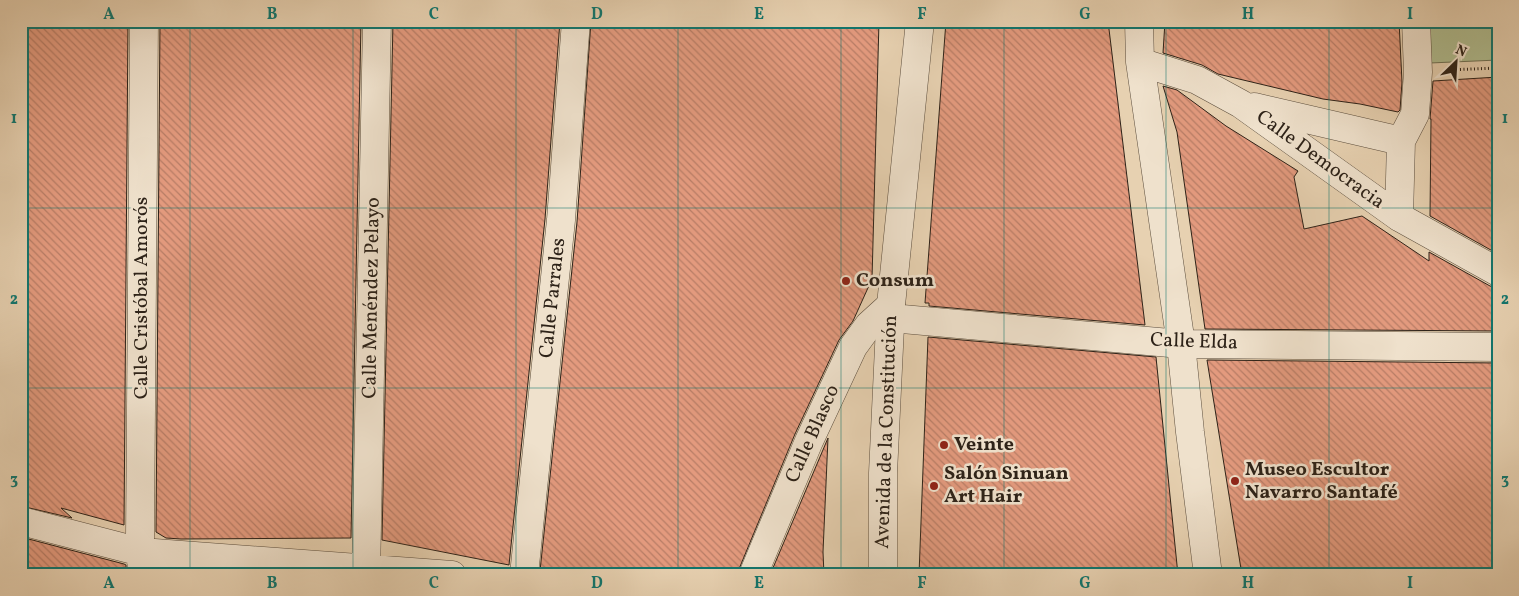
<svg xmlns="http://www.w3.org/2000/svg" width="1519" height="596" font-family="Vollkorn,serif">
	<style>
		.park { fill: #b0bd90; stroke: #6e7054 }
		.building { fill: url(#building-back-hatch); stroke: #2d2218 }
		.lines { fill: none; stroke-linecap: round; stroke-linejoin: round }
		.minor-casing { stroke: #5c4e3e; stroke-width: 29 }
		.tertiary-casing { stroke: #5c4e3e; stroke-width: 29 }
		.path { stroke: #2d2218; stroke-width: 3; stroke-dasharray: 1 2.5; stroke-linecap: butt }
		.minor { stroke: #efe1cc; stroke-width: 28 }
		.tertiary { stroke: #efe1cc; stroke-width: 28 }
		.grid { fill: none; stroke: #0f766e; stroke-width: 1; stroke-opacity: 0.55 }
		.poi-dot { fill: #8f2418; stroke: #efe1cc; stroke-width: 2 }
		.labels { text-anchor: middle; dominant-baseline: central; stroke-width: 5; stroke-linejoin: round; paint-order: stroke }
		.street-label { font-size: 20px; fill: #2d2218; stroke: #efe1cc }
		.poi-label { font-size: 20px; font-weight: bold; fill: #2d2218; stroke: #efe1cc; text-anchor: start }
		.neatline { fill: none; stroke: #0f766e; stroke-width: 2 }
		.grid-label { font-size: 16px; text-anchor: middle; font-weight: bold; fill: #0f766e }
	</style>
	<defs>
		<pattern id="building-back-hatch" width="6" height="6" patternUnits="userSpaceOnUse" patternTransform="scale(1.25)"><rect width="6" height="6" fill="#e39a7e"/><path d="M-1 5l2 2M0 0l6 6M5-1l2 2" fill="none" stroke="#b87d66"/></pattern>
	</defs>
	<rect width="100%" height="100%" fill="#e7d1b1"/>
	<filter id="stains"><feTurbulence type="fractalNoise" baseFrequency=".004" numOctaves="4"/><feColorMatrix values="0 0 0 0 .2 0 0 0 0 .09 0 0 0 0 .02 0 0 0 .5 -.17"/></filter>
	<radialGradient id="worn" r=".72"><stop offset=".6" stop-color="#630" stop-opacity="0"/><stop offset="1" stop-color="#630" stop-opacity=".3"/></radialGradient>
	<!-- park -->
	<path class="park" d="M 1429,21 L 1498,21 L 1498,60 L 1430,63 Z"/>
	<!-- building -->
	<path class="building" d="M 21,21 L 128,21 L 124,525 L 61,508 L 72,518 L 21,506 Z
		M 160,21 L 361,21 L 351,538 L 181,539 L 166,538 L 156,532 Z
		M 393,21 L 560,21 L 545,219 L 509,565 L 382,540 Z
		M 591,21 L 879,21 L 872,279 L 853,321 L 839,340 L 795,434 L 739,569 L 738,575 L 581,575 L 540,571 L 577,222 Z
		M 946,21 L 1108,21 L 1145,325 L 929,306 L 929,303 L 925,303 Z
		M 1165,21 L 1399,21 L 1402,82 L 1400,110 L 1398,112 L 1360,104 L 1323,99 L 1218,74 L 1202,65 L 1163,53 Z
		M 1498,77 L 1498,254 L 1430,216 L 1431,119 L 1430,119 L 1433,81 Z
		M 1163,86 L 1177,90 L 1226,126 L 1298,171 L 1294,177 L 1304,229 L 1362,216 L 1429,261 L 1429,252 L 1490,286 L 1498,288 L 1498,331 L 1205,329 L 1177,132 Z
		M 928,337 L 1156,357 L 1178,575 L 919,575 Z
		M 1207,360 L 1498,363 L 1498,575 L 1242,575 Z
		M 828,438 L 823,552 L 824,575 L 770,575 Z
		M 21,537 L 124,564 L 126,565 L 126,575 L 21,575 Z"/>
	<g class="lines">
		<!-- minor casing -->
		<g class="minor-casing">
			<path id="minor" d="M 1139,21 L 1140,62 L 1181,344 L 1190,432 L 1208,575
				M 1140,62 L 1197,80 L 1241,104 L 1399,217 L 1498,272
				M 1254,107 L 1401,141
				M 1399,217 L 1401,141 L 1415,114 L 1418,72 L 1416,21
				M 891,318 L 1181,344 L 1498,347
				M 21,521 L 141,552 L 452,575
				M 142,575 L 140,539 L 144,21
				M 366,575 L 377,21
				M 524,575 L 561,220 L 576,21
				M 753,575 L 809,441 L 853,347 L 869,325 L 891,305"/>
		</g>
		<!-- tertiary casing -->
		<g class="tertiary-casing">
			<path id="tertiary" d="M 883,575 L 883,473 L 891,305 L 920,21"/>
		</g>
		<!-- path -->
		<path class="path" d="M 1446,70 L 1498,68"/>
		<!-- minor -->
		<use href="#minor" class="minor"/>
		<!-- tertiary -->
		<use href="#tertiary" class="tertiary"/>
	</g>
	<!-- grid -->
	<path class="grid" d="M 190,21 L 190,575M 353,21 L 353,575M 516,21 L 516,575M 678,21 L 678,575M 841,21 L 841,575M 1004,21 L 1004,575M 1166,21 L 1166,575M 1329,21 L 1329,575M 21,208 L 1498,208M 21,388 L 1498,388"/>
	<!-- markers -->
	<g class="poi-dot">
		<circle cx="846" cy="281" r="5"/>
		<circle cx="944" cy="445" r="5"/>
		<circle cx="1235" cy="481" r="5"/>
		<circle cx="934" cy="486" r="5"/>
	</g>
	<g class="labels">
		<!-- street labels -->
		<g class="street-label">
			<text transform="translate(1320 160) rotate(36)">Calle Democracia</text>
			<text transform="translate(142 298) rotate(-90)">Calle Cristóbal Amorós</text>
			<text transform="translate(372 298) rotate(-89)">Calle Menéndez Pelayo</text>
			<text transform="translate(553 298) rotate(-84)">Calle Parrales</text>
			<text transform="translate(1194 342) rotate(2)">Calle Elda</text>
			<text transform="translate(887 432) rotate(-88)">Avenida de la Constitución</text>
			<text transform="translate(813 434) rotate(-66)">Calle Blasco</text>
		</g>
		<!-- poi labels -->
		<g class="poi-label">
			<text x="856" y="281">Consum</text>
			<text x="954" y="445">Veinte</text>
			<text x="1245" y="470">Museo Escultor<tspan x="1245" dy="23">Navarro Santafé</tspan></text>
			<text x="944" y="474">Salón Sinuan<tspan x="944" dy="23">Art Hair</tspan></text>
		</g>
	</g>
	<!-- margin -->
	<rect width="1519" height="596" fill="none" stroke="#e7d1b1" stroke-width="55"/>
	<!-- north arrow -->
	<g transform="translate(1456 62) rotate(25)" stroke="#efe1cc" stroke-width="4" paint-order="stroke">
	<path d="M0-4L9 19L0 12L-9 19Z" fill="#2d2218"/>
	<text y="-8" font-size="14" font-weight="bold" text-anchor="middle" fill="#2d2218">N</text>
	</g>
	<rect x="28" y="28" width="1464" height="540" class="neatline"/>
	<g class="grid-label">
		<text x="109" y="19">A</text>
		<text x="272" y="19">B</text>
		<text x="434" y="19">C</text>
		<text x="597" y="19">D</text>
		<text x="759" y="19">E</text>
		<text x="922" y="19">F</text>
		<text x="1085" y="19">G</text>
		<text x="1248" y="19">H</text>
		<text x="1410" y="19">I</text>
		<text x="14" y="123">1</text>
		<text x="1505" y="123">1</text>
		<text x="14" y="304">2</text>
		<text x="1505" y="304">2</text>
		<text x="14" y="484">3</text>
		<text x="1505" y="484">3</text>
		<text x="109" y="588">A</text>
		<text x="272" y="588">B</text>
		<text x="434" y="588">C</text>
		<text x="597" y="588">D</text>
		<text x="759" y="588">E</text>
		<text x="922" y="588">F</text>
		<text x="1085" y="588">G</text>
		<text x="1248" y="588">H</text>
		<text x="1410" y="588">I</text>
	</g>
	<rect width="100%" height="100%" filter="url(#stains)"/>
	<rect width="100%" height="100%" fill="url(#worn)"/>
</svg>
